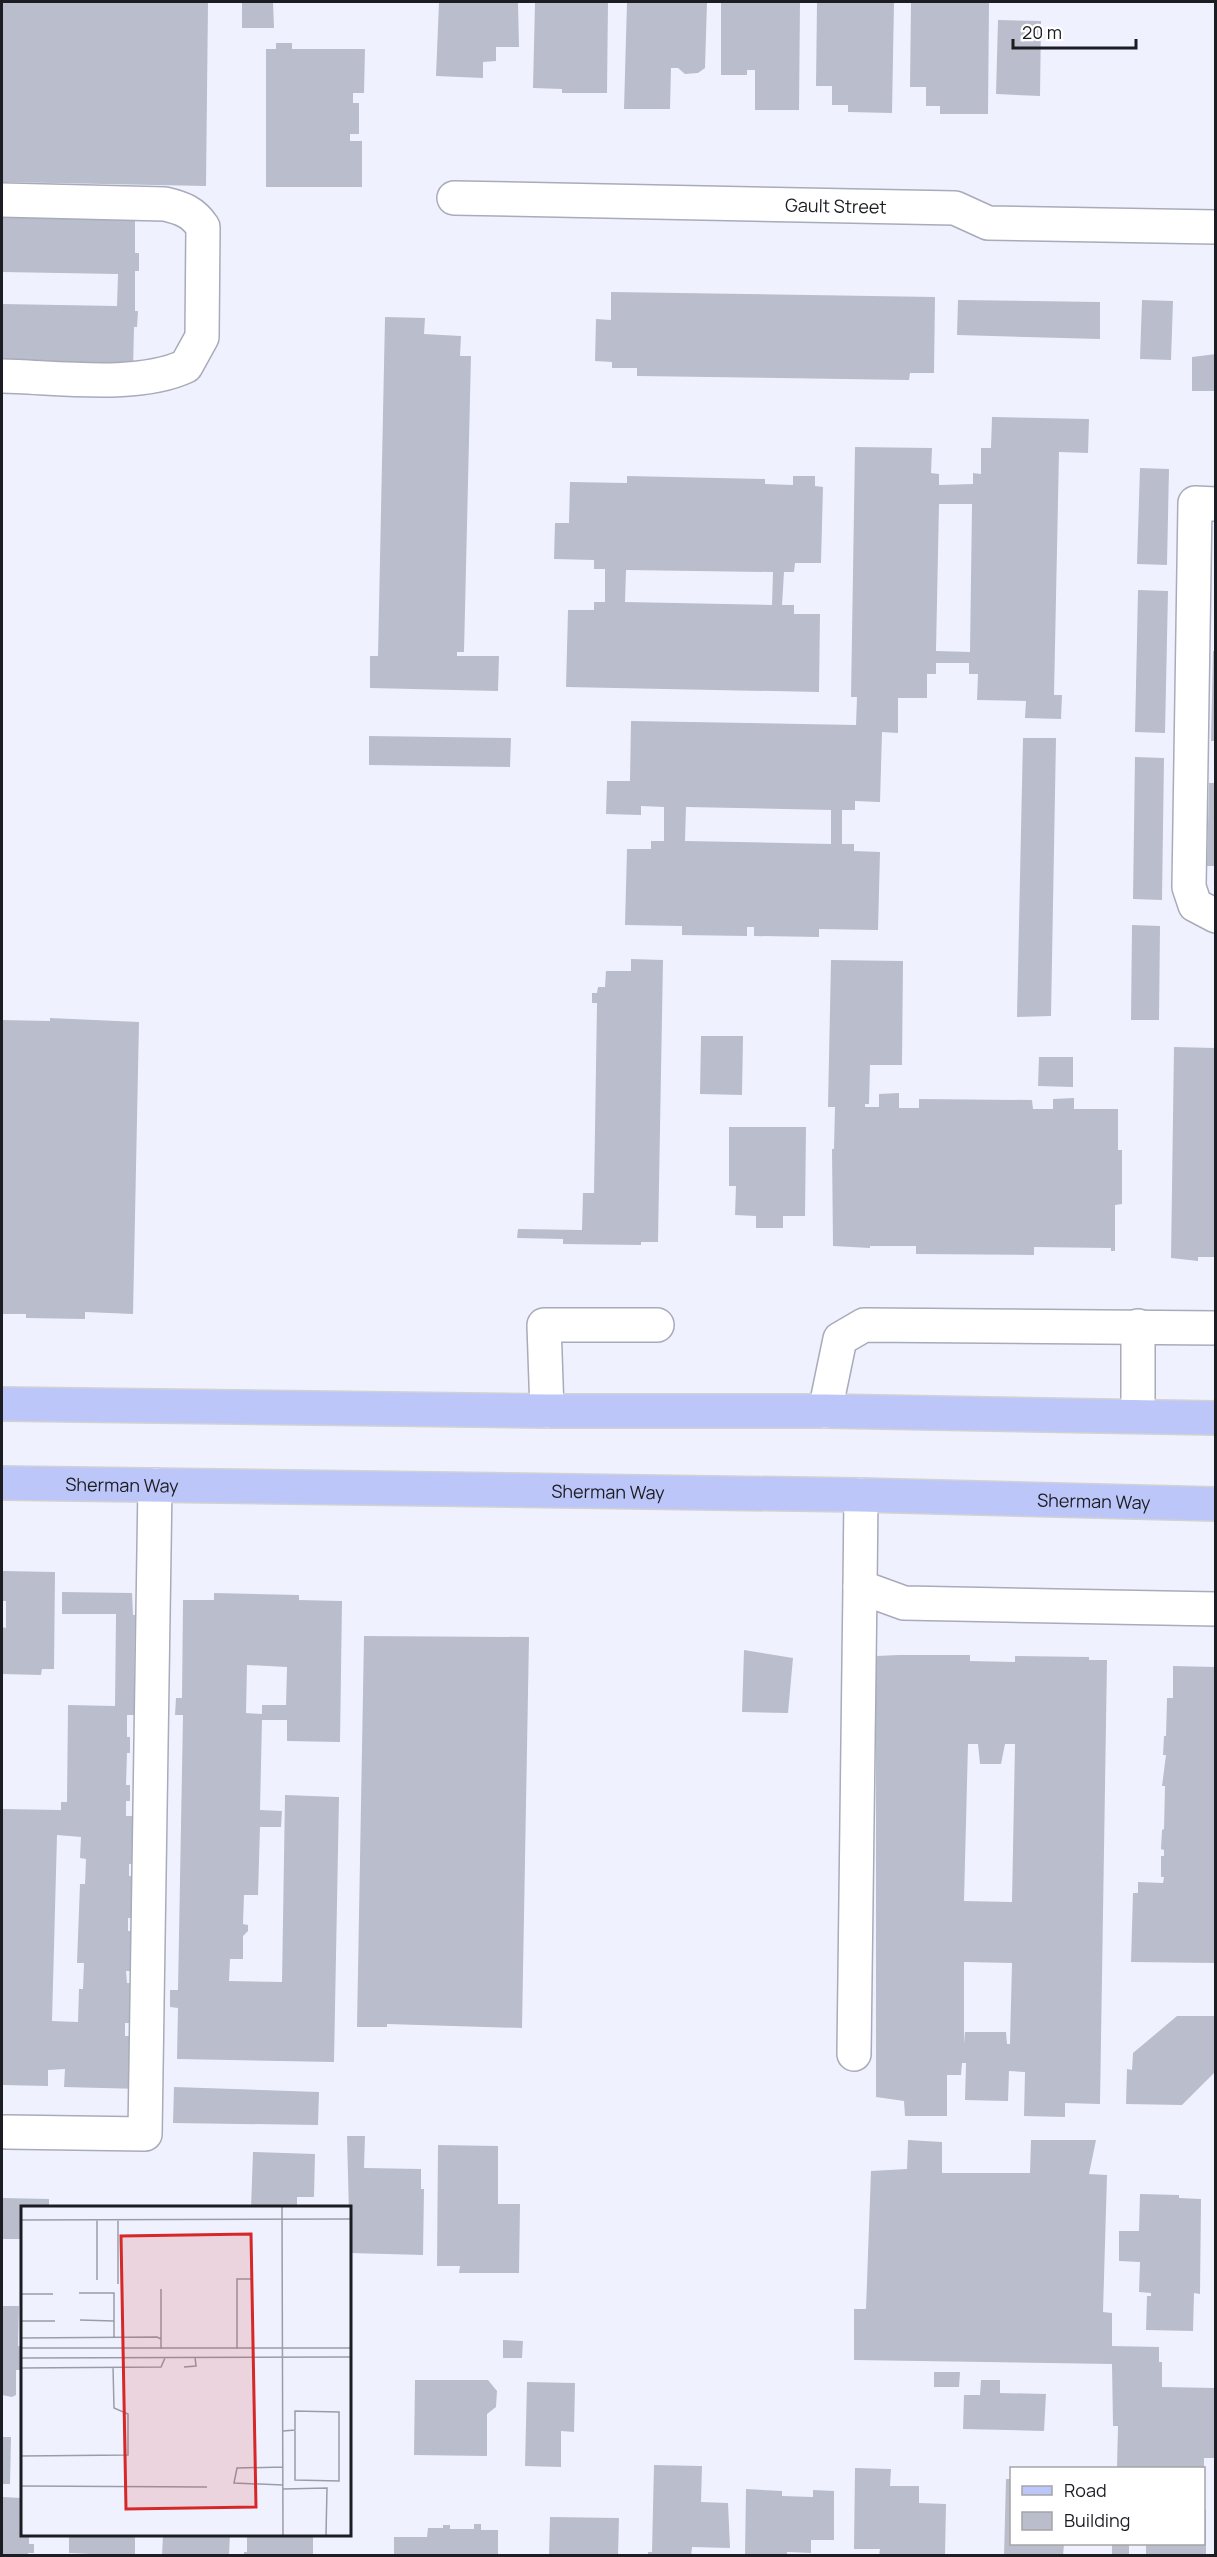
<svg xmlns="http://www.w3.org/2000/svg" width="1217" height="2557" font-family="Manrope,sans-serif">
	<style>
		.building { fill: #babdcc; fill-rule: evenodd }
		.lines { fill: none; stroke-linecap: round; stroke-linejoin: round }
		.minor-casing { stroke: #a8abb9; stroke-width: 36 }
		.major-casing { stroke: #d2d2d3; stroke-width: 36 }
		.minor { stroke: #fff; stroke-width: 33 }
		.major { stroke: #bcc6f8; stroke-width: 33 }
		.labels { text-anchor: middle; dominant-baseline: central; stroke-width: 4.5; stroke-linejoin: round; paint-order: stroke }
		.street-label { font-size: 18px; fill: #1c1d22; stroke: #fff }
		.inset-road { fill: none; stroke: #9b9da6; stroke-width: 1.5 }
		.view { fill: #d62828; fill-opacity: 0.15; stroke: #d62828; stroke-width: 3 }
		.inset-edge { fill: none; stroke: #1c1d22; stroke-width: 3 }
	</style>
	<rect width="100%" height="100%" fill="#eff2fe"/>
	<!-- building -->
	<path class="building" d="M 2,2 L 208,2 L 206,186 L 2,182 Z
		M 242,2 L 273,2 L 274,28 L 242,28 Z
		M 439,2 L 518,2 L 519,47 L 496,47 L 496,61 L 483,62 L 483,78 L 436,76 Z
		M 535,2 L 608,2 L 607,93 L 562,93 L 562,89 L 533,88 Z
		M 627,2 L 707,2 L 705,68 L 698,73 L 685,74 L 678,68 L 671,68 L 670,109 L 624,109 Z
		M 721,2 L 800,2 L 799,110 L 755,110 L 755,70 L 747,70 L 747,75 L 721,75 Z
		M 817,2 L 894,2 L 892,113 L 848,112 L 848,105 L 832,105 L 832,86 L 816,86 Z
		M 911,2 L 989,3 L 988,114 L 940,114 L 940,106 L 926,106 L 926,87 L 910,87 Z
		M 998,20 L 1041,21 L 1040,96 L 996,94 Z
		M 276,43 L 292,43 L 292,49 L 365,49 L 364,93 L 353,93 L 353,103 L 359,103 L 359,134 L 350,134 L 350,141 L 362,141 L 362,187 L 266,187 L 266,49 L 276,49 Z
		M 2,207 L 135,209 L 135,253 L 139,253 L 139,271 L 135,271 L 135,311 L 138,311 L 137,327 L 134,327 L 133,370 L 2,367 L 2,304 L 117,306 L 118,274 L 2,272 Z
		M 611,292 L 935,297 L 934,373 L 910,373 L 909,380 L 637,376 L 637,368 L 612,368 L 612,362 L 595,361 L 596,319 L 611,320 Z
		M 958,300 L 1100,302 L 1100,339 L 957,335 Z
		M 1142,300 L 1173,301 L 1171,360 L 1140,359 Z
		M 385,317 L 425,318 L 424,334 L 461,336 L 460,356 L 471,356 L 464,652 L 457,652 L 457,656 L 499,656 L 498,691 L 370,688 L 370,656 L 378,656 Z
		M 1216,354 L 1216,391 L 1192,391 L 1192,357 Z
		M 992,417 L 1089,419 L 1088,453 L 1059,452 L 1054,695 L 1062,695 L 1061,719 L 1025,718 L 1026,701 L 977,700 L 978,674 L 969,674 L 969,663 L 936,663 L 936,674 L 927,674 L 927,698 L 898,698 L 898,733 L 882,732 L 880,802 L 855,801 L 855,810 L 842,810 L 842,844 L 854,844 L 854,851 L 880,852 L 878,930 L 819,929 L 819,937 L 754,936 L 754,927 L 747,927 L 747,936 L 682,935 L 682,926 L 625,925 L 627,849 L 651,849 L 651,841 L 664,841 L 664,807 L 641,806 L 641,815 L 606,814 L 607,781 L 630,781 L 631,721 L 856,725 L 857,697 L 851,697 L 855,447 L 932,448 L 931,473 L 939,474 L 939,485 L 973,484 L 973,473 L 981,474 L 981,448 L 991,448 ZM 939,504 L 972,504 L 970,652 L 936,651 ZM 686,807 L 831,810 L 831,844 L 685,841 Z
		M 1140,468 L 1169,469 L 1167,565 L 1137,564 Z
		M 627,476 L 765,479 L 765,484 L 793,485 L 793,476 L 815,476 L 815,486 L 823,487 L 821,563 L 795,563 L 794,572 L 784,572 L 782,605 L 794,605 L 794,614 L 820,614 L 819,692 L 566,687 L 568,610 L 594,610 L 594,602 L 605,602 L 605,569 L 594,569 L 594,560 L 554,559 L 555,523 L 569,523 L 570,482 L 627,483 ZM 626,570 L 773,572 L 772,605 L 625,602 Z
		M 1138,590 L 1168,591 L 1165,733 L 1135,732 Z
		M 1213,651 L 1216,651 L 1216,741 L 1211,741 Z
		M 369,736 L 511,738 L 510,767 L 369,765 Z
		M 1023,738 L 1056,738 L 1051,1016 L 1017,1017 Z
		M 1135,757 L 1164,758 L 1162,900 L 1133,899 Z
		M 1209,783 L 1216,783 L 1216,866 L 1207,866 Z
		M 1132,925 L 1160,926 L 1159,1020 L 1131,1020 Z
		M 631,959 L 663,960 L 658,1242 L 641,1242 L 641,1245 L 563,1244 L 563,1239 L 517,1238 L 518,1229 L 582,1230 L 583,1193 L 594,1193 L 597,1003 L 592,1003 L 592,993 L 597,993 L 598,987 L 605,987 L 606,971 L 631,971 Z
		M 831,960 L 903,961 L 902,1065 L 870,1065 L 869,1104 L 865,1104 L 865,1107 L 879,1107 L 879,1094 L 899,1093 L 899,1108 L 919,1108 L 919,1099 L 1032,1100 L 1033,1109 L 1053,1109 L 1053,1099 L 1074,1098 L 1074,1109 L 1118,1109 L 1118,1150 L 1122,1150 L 1122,1204 L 1115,1205 L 1115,1251 L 1111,1251 L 1111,1248 L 1034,1247 L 1034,1255 L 916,1254 L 916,1246 L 870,1246 L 870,1248 L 833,1246 L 832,1149 L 834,1149 L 835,1107 L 828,1107 Z
		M 50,1018 L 139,1022 L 133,1314 L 85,1312 L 85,1319 L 26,1318 L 26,1314 L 2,1314 L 2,1020 L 50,1021 Z
		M 701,1036 L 743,1036 L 742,1095 L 700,1094 Z
		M 1174,1047 L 1216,1048 L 1216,1257 L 1198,1257 L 1198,1261 L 1171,1258 Z
		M 1039,1057 L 1073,1057 L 1073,1087 L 1038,1086 Z
		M 729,1127 L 806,1127 L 805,1216 L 783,1216 L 783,1228 L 756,1228 L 756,1216 L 735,1215 L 736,1186 L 729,1186 Z
		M 3,1571 L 55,1572 L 54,1669 L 42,1669 L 41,1675 L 2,1674 L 2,1627 L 6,1628 L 6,1601 L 3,1601 Z
		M 62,1592 L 132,1593 L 133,1615 L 135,1615 L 134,1715 L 127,1715 L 127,1737 L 130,1737 L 130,1753 L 127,1753 L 126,1785 L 130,1785 L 130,1801 L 126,1801 L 126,1816 L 144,1816 L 144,1864 L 129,1864 L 129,1876 L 143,1877 L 143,1919 L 128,1918 L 128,1931 L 143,1931 L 143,1971 L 126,1971 L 127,1983 L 142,1984 L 141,2023 L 125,2023 L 125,2036 L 142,2036 L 141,2089 L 64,2087 L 65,2069 L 48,2070 L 48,2086 L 2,2085 L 2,1809 L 61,1810 L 61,1802 L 67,1802 L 68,1705 L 115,1706 L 116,1614 L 62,1614 ZM 57,1835 L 81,1837 L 80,1858 L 86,1859 L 85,1884 L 80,1884 L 77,1963 L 84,1963 L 83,1989 L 79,1989 L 78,2022 L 52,2021 Z
		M 214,1593 L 299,1595 L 299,1600 L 342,1601 L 340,1742 L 287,1741 L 287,1720 L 262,1720 L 260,1810 L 282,1811 L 281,1827 L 260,1827 L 258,1895 L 244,1895 L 243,1924 L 248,1925 L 248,1931 L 243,1936 L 243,1959 L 230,1959 L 229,1981 L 282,1982 L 285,1795 L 339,1797 L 334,2062 L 177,2059 L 178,2008 L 170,2007 L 170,1990 L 178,1990 L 183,1715 L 175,1715 L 176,1698 L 182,1698 L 183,1600 L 214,1600 ZM 247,1665 L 287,1667 L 286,1705 L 262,1705 L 262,1714 L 246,1713 Z
		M 364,1636 L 529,1637 L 522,2028 L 387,2024 L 387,2027 L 357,2027 Z
		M 744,1650 L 793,1658 L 788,1713 L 742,1712 Z
		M 899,1655 L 970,1655 L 970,1661 L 1015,1662 L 1015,1656 L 1089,1657 L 1089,1660 L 1107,1660 L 1100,2104 L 1065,2103 L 1065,2117 L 1024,2116 L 1025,2072 L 1009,2071 L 1008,2101 L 965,2100 L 966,2063 L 962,2063 L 961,2075 L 947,2075 L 947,2116 L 905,2116 L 904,2101 L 876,2097 L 876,1656 ZM 968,1744 L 978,1744 L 980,1764 L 1001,1764 L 1005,1744 L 1015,1744 L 1012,1902 L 964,1901 ZM 964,1962 L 1012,1963 L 1010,2044 L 1007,2044 L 1006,2032 L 965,2032 L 964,2044 Z
		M 1173,1666 L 1216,1667 L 1216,1963 L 1131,1962 L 1133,1893 L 1138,1893 L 1138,1882 L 1163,1883 L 1164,1877 L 1161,1877 L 1161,1856 L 1164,1856 L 1164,1850 L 1161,1849 L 1162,1830 L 1164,1829 L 1165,1786 L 1162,1786 L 1166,1755 L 1163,1755 L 1164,1736 L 1166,1736 L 1167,1698 L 1173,1698 Z
		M 1177,2016 L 1216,2016 L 1216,2071 L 1182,2105 L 1126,2104 L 1127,2069 L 1132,2070 L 1133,2053 Z
		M 174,2087 L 319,2092 L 318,2125 L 173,2123 Z
		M 347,2136 L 365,2136 L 364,2168 L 421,2169 L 421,2189 L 424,2189 L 423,2255 L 350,2253 Z
		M 908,2140 L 942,2142 L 942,2173 L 1030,2173 L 1031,2140 L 1096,2140 L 1089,2174 L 1107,2175 L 1103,2312 L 1112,2313 L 1112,2346 L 1159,2347 L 1159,2362 L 1162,2362 L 1162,2387 L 1216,2388 L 1216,2458 L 1204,2458 L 1204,2468 L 1117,2468 L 1118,2426 L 1113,2426 L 1112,2364 L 854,2360 L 854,2309 L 866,2309 L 871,2171 L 907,2169 Z
		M 438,2145 L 498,2146 L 498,2204 L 520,2204 L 519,2273 L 459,2273 L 460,2266 L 437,2266 Z
		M 253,2152 L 315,2154 L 314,2197 L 297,2197 L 297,2208 L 251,2208 Z
		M 1140,2194 L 1179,2195 L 1179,2198 L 1201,2199 L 1200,2294 L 1194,2293 L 1193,2331 L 1146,2330 L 1147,2296 L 1151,2296 L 1151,2293 L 1139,2292 L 1140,2262 L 1119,2261 L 1119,2231 L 1139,2231 Z
		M 2,2198 L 49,2199 L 49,2208 L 22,2208 L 22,2239 L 2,2239 Z
		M 2,2306 L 19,2306 L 18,2346 L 22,2346 L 22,2370 L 16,2370 L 16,2395 L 12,2397 L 2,2395 Z
		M 503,2340 L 523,2341 L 522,2358 L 503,2358 Z
		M 934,2372 L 960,2372 L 959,2387 L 934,2387 Z
		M 415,2380 L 488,2380 L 497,2391 L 496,2407 L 487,2414 L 487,2456 L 414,2455 Z
		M 981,2380 L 1000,2380 L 1000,2393 L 1046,2394 L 1044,2431 L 963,2429 L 964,2395 L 980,2395 Z
		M 527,2382 L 575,2383 L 574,2432 L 561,2431 L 561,2467 L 525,2466 Z
		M 2,2437 L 11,2437 L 10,2484 L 2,2484 Z
		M 654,2465 L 702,2466 L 701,2502 L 728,2503 L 730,2548 L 692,2547 L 691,2556 L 648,2556 L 648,2552 L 652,2552 Z
		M 855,2468 L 891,2469 L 890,2486 L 919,2486 L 919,2503 L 946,2504 L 945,2556 L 879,2556 L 880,2549 L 854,2549 Z
		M 1006,2479 L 1012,2479 L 1012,2544 L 1064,2544 L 1063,2556 L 1004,2556 Z
		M 746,2489 L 782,2491 L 782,2496 L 813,2497 L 813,2490 L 834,2491 L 834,2540 L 811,2540 L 811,2553 L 787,2552 L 787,2556 L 745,2556 Z
		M 2,2497 L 22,2498 L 22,2534 L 29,2534 L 29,2544 L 34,2544 L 34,2553 L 28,2553 L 28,2556 L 2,2556 Z
		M 1204,2510 L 1206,2510 L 1206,2556 L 1146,2556 L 1146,2544 L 1204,2544 Z
		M 550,2517 L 619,2518 L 618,2556 L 549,2556 Z
		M 474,2524 L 481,2524 L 481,2530 L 498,2530 L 498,2556 L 394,2556 L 394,2537 L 427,2537 L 428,2528 L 443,2528 L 443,2525 L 450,2525 L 450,2529 L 474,2529 Z
		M 69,2534 L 135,2534 L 135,2556 L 69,2553 Z
		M 163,2534 L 230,2534 L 229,2556 L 162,2556 Z
		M 247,2534 L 313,2534 L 313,2556 L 244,2556 L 244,2552 L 247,2552 Z
		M 1112,2544 L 1129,2544 L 1129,2556 L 1112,2556 Z"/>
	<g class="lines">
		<!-- minor casing -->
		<g class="minor-casing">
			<g id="minor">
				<path id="s1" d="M 454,198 L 955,208 L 988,223 L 1216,227"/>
				<path d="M 2,200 L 165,204 C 182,208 193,212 203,227 L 202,337 L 186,366 C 138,389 55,377 2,376"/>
				<path d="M 1216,504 L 1195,503 L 1189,887 L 1195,905 L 1216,916"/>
				<path d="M 1138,1326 L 1138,1416"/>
				<path d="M 547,1411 L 544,1325 L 657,1325"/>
				<path d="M 825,1411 L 840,1339 L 864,1325 L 1216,1328"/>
				<path d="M 861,1495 L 860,1587 L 904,1603 L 1216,1609"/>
				<path d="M 854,2054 L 860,1587"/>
				<path d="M 6,2132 L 145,2134 L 155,1485"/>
			</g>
		</g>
		<!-- major casing -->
		<g class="major-casing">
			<g id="major">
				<path d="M 2,1404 L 547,1411 L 825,1411 L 1216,1418"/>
				<path id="s2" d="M 2,1483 L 861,1495 L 1216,1504"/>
			</g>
		</g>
		<!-- minor -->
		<use href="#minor" class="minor"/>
		<!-- major -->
		<use href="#major" class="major"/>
	</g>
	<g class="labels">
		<!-- street labels -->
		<g class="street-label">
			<text stroke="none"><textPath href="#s1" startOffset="382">Gault Street</textPath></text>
			<text stroke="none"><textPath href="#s2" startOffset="120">Sherman Way</textPath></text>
			<text stroke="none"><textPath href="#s2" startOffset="606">Sherman Way</textPath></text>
			<text stroke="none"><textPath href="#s2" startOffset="1092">Sherman Way</textPath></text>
		</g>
	</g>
	<!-- overview -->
	<g transform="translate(21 2206)">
		<rect width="330" height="330" fill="#eff2fe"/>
		<path class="inset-road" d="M 261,1 L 262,329M 0,14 L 330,13M 76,74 L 76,14M 97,78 L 97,14M 140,83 L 140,133M 58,87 L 93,87 L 93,131M 0,88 L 32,88M 59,114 L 93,115M 0,115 L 34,115M 0,132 L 136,131 L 140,133 L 140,143M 0,142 L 330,142M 216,143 L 216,73 L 231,73M 0,152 L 330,151M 163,161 L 175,160 L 174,151M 0,162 L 140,161 L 144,152M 262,225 L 274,224 L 274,205 L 318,206 L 318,275 L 274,274 L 274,224M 330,226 L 330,297M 0,250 L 107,249 L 107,208 L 93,202 L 92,161M 262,261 L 216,262 L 213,277 L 262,279M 0,280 L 186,281M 262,283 L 306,282 L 305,329"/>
		<path class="view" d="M 230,28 L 235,301 L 105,303 L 100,30 Z"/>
		<rect width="330" height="330" class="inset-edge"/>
	</g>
	<!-- border -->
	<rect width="1217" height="2557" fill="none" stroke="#1c1d22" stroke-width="6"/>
	<!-- legend -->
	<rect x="1010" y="2467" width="195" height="78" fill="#ffffff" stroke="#a4a5a7" stroke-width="1.5"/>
	<rect x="1022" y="2486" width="30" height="9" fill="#bcc6f8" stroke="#a4a5a7" stroke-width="1.5"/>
	<text x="1064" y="2497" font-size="18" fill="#1c1d22">Road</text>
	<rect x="1022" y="2512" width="30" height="18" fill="#babdcc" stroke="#a4a5a7" stroke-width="1.5"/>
	<text x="1064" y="2527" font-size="18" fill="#1c1d22">Building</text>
	<!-- scale -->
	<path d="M1013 39v9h123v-9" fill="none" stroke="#1c1d22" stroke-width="3"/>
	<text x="1022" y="39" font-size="18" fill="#1c1d22" stroke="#ffffff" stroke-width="4.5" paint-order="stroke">20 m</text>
</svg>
